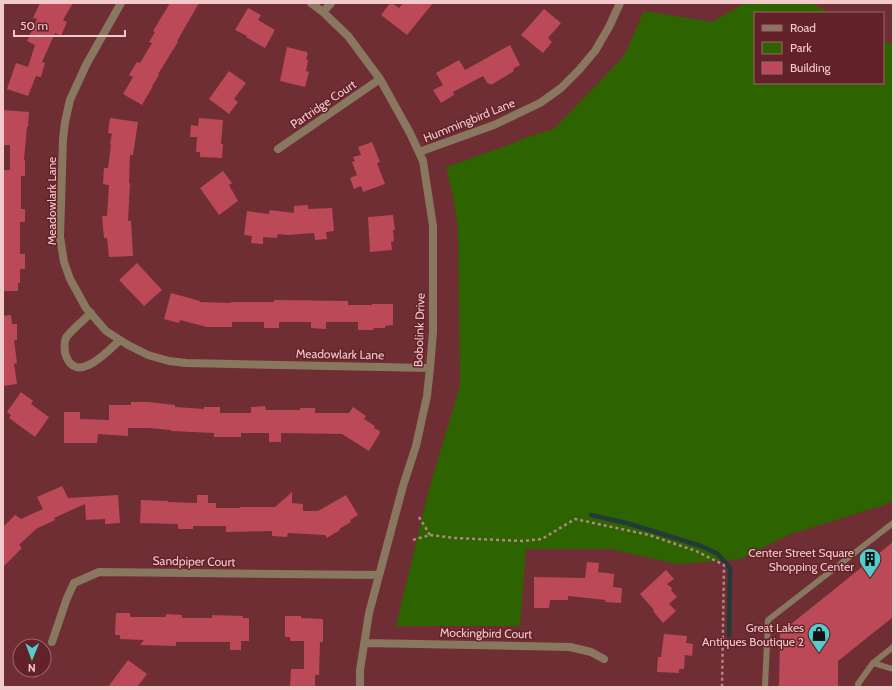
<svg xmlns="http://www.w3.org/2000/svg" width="896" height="690" font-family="Cabin,sans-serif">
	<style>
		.green { fill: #2d6400 }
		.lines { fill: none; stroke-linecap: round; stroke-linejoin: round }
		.stream { stroke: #233a3a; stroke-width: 4.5 }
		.building { fill: #bc4957 }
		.path { stroke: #b78487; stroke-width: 2.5; stroke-dasharray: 3 3; stroke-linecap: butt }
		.service { stroke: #89775f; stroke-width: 6 }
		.minor { stroke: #89775f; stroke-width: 8 }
		.labels { text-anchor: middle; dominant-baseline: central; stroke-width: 3; stroke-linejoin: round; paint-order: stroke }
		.street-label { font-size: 12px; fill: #f3cacb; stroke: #63222a }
		.poi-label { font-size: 12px; fill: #f3cacb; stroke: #63222a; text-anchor: end }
	</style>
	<rect width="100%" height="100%" fill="#6f2e34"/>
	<!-- green -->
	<path class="green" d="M 745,3 L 811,3 L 830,13 L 755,13 L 755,83 L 883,83 L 883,40 L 893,45 L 893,501 L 884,505 L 788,535 L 740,559 L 677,564 L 610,549 L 526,549 L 520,626 L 396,626 L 428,493 L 460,385 L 458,227 L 453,196 L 446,167 L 506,146 L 530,136 L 554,129 L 624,56 L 644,11 L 712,22 Z"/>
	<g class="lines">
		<!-- stream -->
		<path class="stream" d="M 591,515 L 630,524 L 701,546 L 718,554 L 730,568 L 729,635"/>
	</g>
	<!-- building -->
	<path class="building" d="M 40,3 L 73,3 L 63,20 L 67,22 L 61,36 L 55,33 L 42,62 L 45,63 L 41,77 L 36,76 L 28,96 L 7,89 L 16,63 L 28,67 L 35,45 L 27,41 L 37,19 L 33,18 Z
		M 170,3 L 199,3 L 177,41 L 178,42 L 158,74 L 159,75 L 152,86 L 153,86 L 142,105 L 123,94 L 133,77 L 129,75 L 137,62 L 140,63 L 152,43 L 149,42 L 155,32 L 153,31 Z
		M 390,3 L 392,3 L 399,8 L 403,3 L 433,3 L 407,35 L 381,15 Z
		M 248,8 L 261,15 L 258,20 L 275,30 L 265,48 L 246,37 L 247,36 L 235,30 Z
		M 544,9 L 561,23 L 548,38 L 552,42 L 543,53 L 521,35 Z
		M 510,45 L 520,65 L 513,69 L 514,71 L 491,85 L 489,83 L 488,84 L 483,76 L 453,92 L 454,95 L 441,103 L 433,90 L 443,85 L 436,73 L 459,60 L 465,70 Z
		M 287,47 L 307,52 L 307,53 L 308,53 L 306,59 L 308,60 L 306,71 L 309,72 L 305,87 L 280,81 Z
		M 229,71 L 246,83 L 234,99 L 238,102 L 229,114 L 209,99 Z
		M 3,110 L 29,112 L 28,127 L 27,127 L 24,160 L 25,160 L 25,176 L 21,176 L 21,209 L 25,209 L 25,222 L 20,222 L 20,254 L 25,254 L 25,269 L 20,269 L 20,283 L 18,283 L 18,291 L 3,291 L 3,170 L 10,170 L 10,145 L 3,145 Z
		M 110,118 L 138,122 L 133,155 L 130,155 L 129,183 L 130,183 L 128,221 L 131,221 L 133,256 L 109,257 L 107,238 L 104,238 L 102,216 L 107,216 L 109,185 L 103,184 L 104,168 L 108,168 L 111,145 L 110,144 L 112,134 L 108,133 Z
		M 199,118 L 223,120 L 221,144 L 223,144 L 222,158 L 200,157 L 200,152 L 196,152 L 197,137 L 190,137 L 191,125 L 198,126 Z
		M 372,142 L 380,162 L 377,163 L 385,184 L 363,192 L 361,186 L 354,189 L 350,178 L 357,175 L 352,162 L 355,161 L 353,157 L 361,155 L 358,147 Z
		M 223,171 L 232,183 L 229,185 L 238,201 L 219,215 L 200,188 Z
		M 308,205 L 308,209 L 332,208 L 334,231 L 326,232 L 327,239 L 315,240 L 314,233 L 288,235 L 278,234 L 277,238 L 263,237 L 263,244 L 251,243 L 252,236 L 244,235 L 247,211 L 269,214 L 270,210 L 294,213 L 294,206 Z
		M 393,215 L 395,230 L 393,230 L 394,241 L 391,242 L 392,250 L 370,252 L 368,217 Z
		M 137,263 L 162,290 L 144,306 L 119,280 Z
		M 171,293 L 200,301 L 199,302 L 231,303 L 231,302 L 274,302 L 274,300 L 348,301 L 348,305 L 372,305 L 372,304 L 393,304 L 393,325 L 385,326 L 385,328 L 374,328 L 373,330 L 358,330 L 358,322 L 326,322 L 326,329 L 311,328 L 311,322 L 279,322 L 279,328 L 264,328 L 264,322 L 232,322 L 232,327 L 207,327 L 180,320 L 179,323 L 164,319 Z
		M 11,315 L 12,324 L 17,324 L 17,340 L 14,340 L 17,363 L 14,364 L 17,384 L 3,386 L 3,316 Z
		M 21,392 L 33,401 L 31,404 L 49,417 L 35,437 L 9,418 L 11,415 L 7,412 Z
		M 131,402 L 148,402 L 175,405 L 175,407 L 204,409 L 204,407 L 220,407 L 220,413 L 251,413 L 251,407 L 265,406 L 266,410 L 300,410 L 300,408 L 315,408 L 315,413 L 349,413 L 353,407 L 366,416 L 364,419 L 375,426 L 374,428 L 380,431 L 379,432 L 380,433 L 369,451 L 342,434 L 281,433 L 281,442 L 269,442 L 269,433 L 241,433 L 241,437 L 214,437 L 214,433 L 171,431 L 171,430 L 149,428 L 128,428 L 128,436 L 98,434 L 97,443 L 64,443 L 64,412 L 80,412 L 80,419 L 109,420 L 109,405 L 131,405 Z
		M 62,486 L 68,498 L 118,495 L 120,523 L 105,524 L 105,519 L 86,520 L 85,504 L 54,518 L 55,520 L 36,529 L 19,545 L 22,548 L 3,567 L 3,527 L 15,515 L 21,519 L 43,509 L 37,497 Z
		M 292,492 L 292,503 L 303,504 L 303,511 L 318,511 L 346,495 L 358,515 L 350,520 L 351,522 L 339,529 L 340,530 L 327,538 L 325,535 L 288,533 L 287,537 L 272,536 L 272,531 L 226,532 L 226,526 L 193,526 L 193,529 L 178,529 L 178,524 L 140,523 L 141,500 L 168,501 L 168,502 L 197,503 L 197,495 L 208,495 L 208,503 L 216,503 L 216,508 L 240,508 L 240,507 L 275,507 Z
		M 893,542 L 893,617 L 838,661 L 838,687 L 779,687 L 780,633 Z
		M 587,562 L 599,563 L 598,572 L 614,574 L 613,587 L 622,588 L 621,603 L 605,602 L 606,600 L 568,596 L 568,600 L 550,600 L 549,608 L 534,608 L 534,577 L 585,578 Z
		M 666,570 L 674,579 L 667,584 L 672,588 L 671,590 L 677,597 L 669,604 L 676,611 L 663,623 L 653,611 L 654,610 L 640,594 Z
		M 116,613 L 130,613 L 130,617 L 166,617 L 166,614 L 182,615 L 182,618 L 212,618 L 212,615 L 243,616 L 243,618 L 249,618 L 249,641 L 241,641 L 241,650 L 230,650 L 230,642 L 176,642 L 176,646 L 140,645 L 144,640 L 120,639 L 120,635 L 115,635 Z
		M 285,616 L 301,616 L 301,618 L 323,619 L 323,642 L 320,642 L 319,675 L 315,675 L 315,687 L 290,687 L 291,669 L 304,669 L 304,641 L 290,641 L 290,637 L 285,637 Z
		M 664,634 L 687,636 L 686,643 L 693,644 L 692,656 L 685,655 L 684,669 L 679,669 L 679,673 L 657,672 L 658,657 L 661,657 Z
		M 128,660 L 147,674 L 137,687 L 108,687 Z"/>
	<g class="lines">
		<!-- path -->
		<path class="path" d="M 419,517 L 430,535
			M 413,540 L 430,535 L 455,538 L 523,541 L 542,539 L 575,519 L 649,535 L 696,551 L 724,565 L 722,687"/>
		<!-- service -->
		<path class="service" d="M 873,663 L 893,669
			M 765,687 L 768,620 L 893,523
			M 858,687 L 858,684 L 873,663 L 893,647"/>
		<!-- minor -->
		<path class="minor" d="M 121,3 L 86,65 L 70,100 L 65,122 L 63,139 L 60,237 L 64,262 L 70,279 L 86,308 L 106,331 L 128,345 L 148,355 L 169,361 L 186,363 L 430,368
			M 311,3 L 323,12 L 348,36 L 380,79 L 410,133 L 423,161 L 433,226 L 433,332 L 430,368 L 427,396 L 416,446 L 403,486 L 369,613 L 360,670 L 360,687
			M 323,12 L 331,3
			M 278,149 L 380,79
			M 419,152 L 494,125 L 540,103 L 561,88 L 579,70 L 595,51 L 609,27 L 620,3
			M 91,313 C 85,319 70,331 66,338 C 64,342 64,351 66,356 C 77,385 108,351 120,340
			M 52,642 L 67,598 L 74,583 L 99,572 L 379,575
			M 365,643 L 570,647 L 591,652 L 604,659"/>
	</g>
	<!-- icons -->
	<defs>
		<g id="building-pin" transform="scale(1.15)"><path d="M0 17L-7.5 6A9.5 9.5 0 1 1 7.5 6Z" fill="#52cdce" stroke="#63222a"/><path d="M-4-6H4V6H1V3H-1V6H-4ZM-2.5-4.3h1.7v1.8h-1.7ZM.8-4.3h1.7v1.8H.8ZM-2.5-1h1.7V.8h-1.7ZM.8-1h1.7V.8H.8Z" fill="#111"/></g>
		<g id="shop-pin" transform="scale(1.15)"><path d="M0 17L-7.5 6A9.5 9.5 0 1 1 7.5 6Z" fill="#52cdce" stroke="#63222a"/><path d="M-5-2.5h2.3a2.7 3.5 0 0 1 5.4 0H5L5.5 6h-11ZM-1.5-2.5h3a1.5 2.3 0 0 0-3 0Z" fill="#111"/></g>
	</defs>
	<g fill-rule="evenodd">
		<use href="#building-pin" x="870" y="559"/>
		<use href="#shop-pin" x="819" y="634"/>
	</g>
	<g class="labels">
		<!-- street labels -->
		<g class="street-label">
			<text transform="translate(323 104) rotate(-34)">Partridge Court</text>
			<text transform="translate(469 120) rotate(-22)">Hummingbird Lane</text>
			<text transform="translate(51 201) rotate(-90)">Meadowlark Lane</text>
			<text transform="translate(419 330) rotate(-88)">Bobolink Drive</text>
			<text transform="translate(340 354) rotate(1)">Meadowlark Lane</text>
			<text transform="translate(194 561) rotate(1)">Sandpiper Court</text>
			<text transform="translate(486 633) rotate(1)">Mockingbird Court</text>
		</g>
		<!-- poi labels -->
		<g class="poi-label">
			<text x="854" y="552">Center Street Square<tspan x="854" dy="14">Shopping Center</tspan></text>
			<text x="804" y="627">Great Lakes<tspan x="804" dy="14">Antiques Boutique 2</tspan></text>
		</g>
	</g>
	<!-- border -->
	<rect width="896" height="690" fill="none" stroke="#f3cacb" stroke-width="8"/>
	<!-- legend -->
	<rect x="754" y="12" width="130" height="72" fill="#63222a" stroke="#9d656a"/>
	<rect x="762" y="25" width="20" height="6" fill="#89775f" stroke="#9d656a"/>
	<text x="790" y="32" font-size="12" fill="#f3cacb">Road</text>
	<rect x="762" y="42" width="20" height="12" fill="#2d6400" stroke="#9d656a"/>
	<text x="790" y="52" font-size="12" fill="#f3cacb">Park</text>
	<rect x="762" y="62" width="20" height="12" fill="#bc4957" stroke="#9d656a"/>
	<text x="790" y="72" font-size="12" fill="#f3cacb">Building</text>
	<!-- north arrow -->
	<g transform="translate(32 658) rotate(181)"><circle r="19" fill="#63222a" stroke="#9d656a"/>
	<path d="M0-3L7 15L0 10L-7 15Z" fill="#52cdce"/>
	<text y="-6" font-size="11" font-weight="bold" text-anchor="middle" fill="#f3cacb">N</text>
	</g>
	<!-- scale -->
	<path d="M14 30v6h111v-6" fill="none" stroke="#f3cacb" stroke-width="2"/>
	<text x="20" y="30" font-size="12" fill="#f3cacb" stroke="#63222a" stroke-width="3" paint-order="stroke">50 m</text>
</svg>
